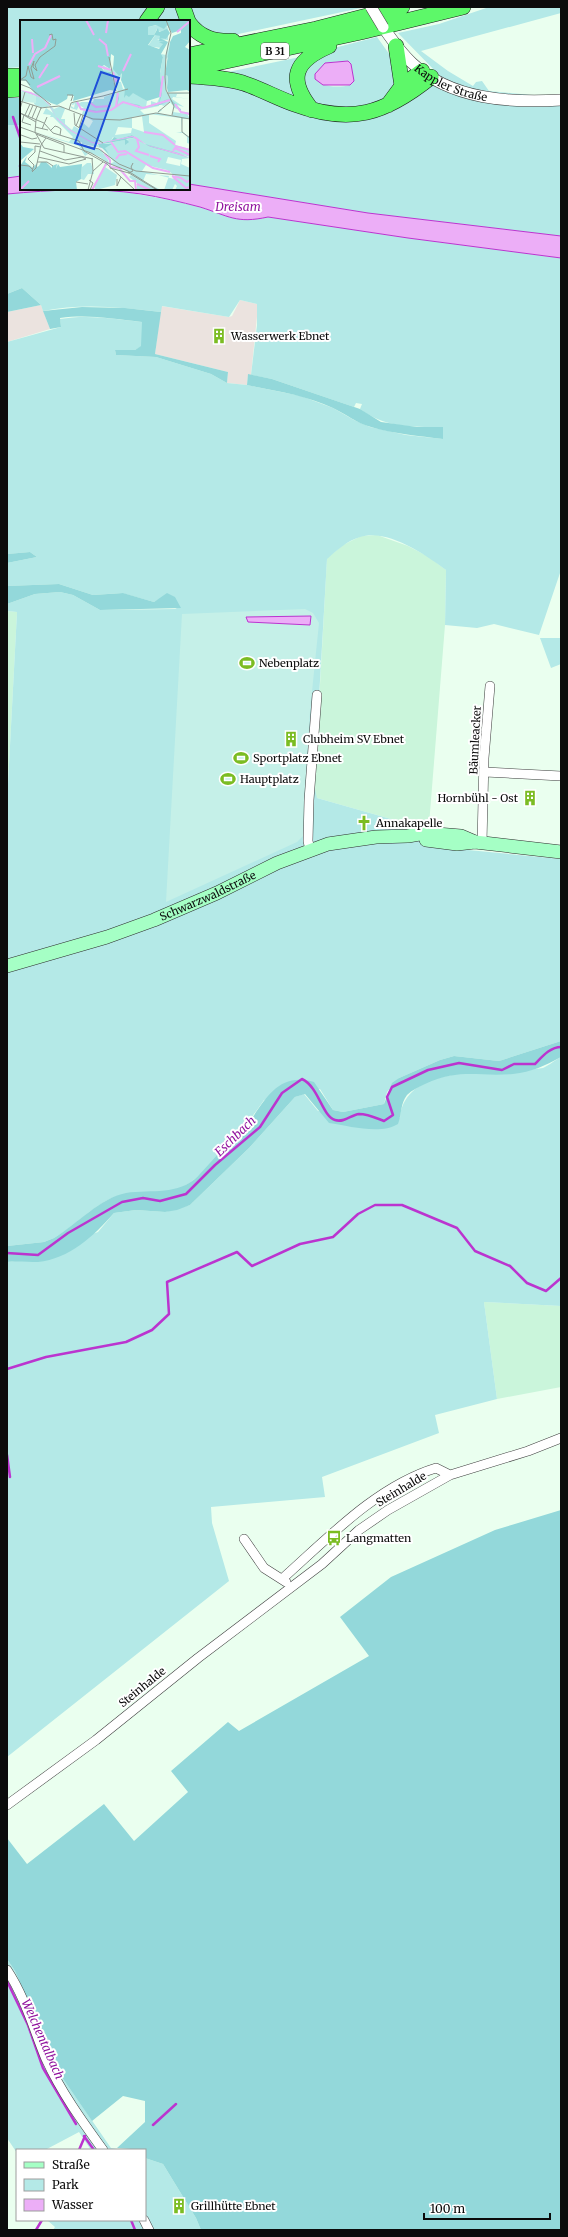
<svg xmlns="http://www.w3.org/2000/svg" width="568" height="2237" font-family="Merriweather,serif">
	<style>
		.industrial { fill: #ebe3df }
		.farmland { fill: #caf5db }
		.green { fill: #b4e9e7; fill-rule: evenodd }
		.forest { fill: #93d8da }
		.pitch { fill: #c5f0e8 }
		.water { fill: #ecaef7; stroke: #bb34cf }
		.lines { fill: none; stroke-linecap: round; stroke-linejoin: round }
		.stream { stroke: #bb34cf; stroke-width: 2.5 }
		.minor-casing { stroke: #3e3e3e; stroke-width: 10 }
		.tertiary-casing { stroke: #3e3e3e; stroke-width: 12 }
		.secondary-casing { stroke: #2d2d2d; stroke-width: 14 }
		.trunk-casing { stroke: #1c1c1c; stroke-width: 16 }
		.minor { stroke: #fff; stroke-width: 9 }
		.tertiary { stroke: #fff; stroke-width: 11 }
		.secondary { stroke: #a5ffc5; stroke-width: 13 }
		.trunk { stroke: #5df869; stroke-width: 15 }
		.tertiary-bridge-casing { stroke: #3e3e3e; stroke-width: 12; stroke-linecap: butt }
		.tertiary-bridge { stroke: #fff; stroke-width: 11 }
		.labels { text-anchor: middle; dominant-baseline: central; stroke-width: 4; stroke-linejoin: round; paint-order: stroke }
		.shield { fill: #fff; stroke: #545454; stroke-width: 1 }
		.shield-label { font-size: 10px; font-weight: bold; fill: #0b0b0b }
		.street-label { font-size: 11px; fill: #0b0b0b; stroke: #fff }
		.poi-label { font-size: 11px; fill: #0b0b0b; stroke: #fff; text-anchor: start }
		.water-label { font-size: 12px; font-style: italic; fill: #91149e; stroke: #fff }
		.inset-river { fill: none; stroke: #ecaef7; stroke-width: 2 }
		.inset-road { fill: none; stroke: #919d94; stroke-width: 1 }
		.view { fill: #1d4ed8; fill-opacity: 0.15; stroke: #1d4ed8; stroke-width: 2 }
		.inset-edge { fill: none; stroke: #0b0b0b; stroke-width: 2 }
	</style>
	<rect width="100%" height="100%" fill="#eaffef"/>
	<!-- industrial -->
	<path class="industrial" d="M 240,300 L 257,304 L 258,307 L 251,375 L 248,375 L 247,385 L 227,383 L 228,372 L 155,354 L 161,306 L 229,317 L 232,316 Z
		M 41,305 L 50,329 L 7,342 L 7,312 Z"/>
	<!-- farmland -->
	<path class="farmland" d="M 377,535 L 408,546 L 429,557 L 446,570 L 445,625 L 429,825 L 391,819 L 317,798 L 314,794 L 327,558 L 343,545 L 361,536 Z
		M 7,611 L 17,612 L 7,803 Z
		M 484,1302 L 561,1306 L 561,1387 L 497,1399 Z"/>
	<!-- green -->
	<path class="green" d="M 7,7 L 152,7 L 142,21 L 21,21 L 21,67 L 7,68 Z
		M 162,7 L 178,7 L 181,21 L 152,21 Z
		M 188,7 L 361,7 L 361,8 L 229,36 C 206,34 198,29 188,7 Z
		M 489,7 L 561,7 L 561,13 L 421,51 L 448,71 L 473,86 L 476,82 L 482,81 L 489,91 L 531,95 L 561,95 L 561,236 L 368,213 L 189,184 L 189,82 L 232,85 L 318,118 L 336,122 L 356,122 L 390,113 L 440,76 L 398,33 L 439,24 Z
		M 377,37 L 395,62 L 395,84 L 382,101 L 356,110 L 316,104 L 302,85 L 301,73 L 322,51 ZM 348,61 L 350,85 C 339,88 316,88 315,74 L 333,62 Z
		M 300,57 L 295,100 L 223,73 Z
		M 7,125 L 21,125 L 21,176 L 7,178 Z
		M 56,189 C 85,189 114,189 142,195 C 161,198 181,202 199,207 C 228,215 237,224 268,217 L 408,238 L 561,258 L 561,570 L 539,635 L 494,624 L 477,628 L 445,625 L 446,570 C 426,555 387,528 360,537 C 347,541 337,550 327,559 L 314,785 L 317,798 L 391,819 L 429,825 L 426,846 L 561,859 L 561,1041 L 499,1061 L 454,1056 L 440,1060 L 399,1078 L 387,1092 L 384,1104 L 343,1112 L 333,1110 L 320,1089 L 264,1100 C 249,1122 199,1187 172,1191 C 152,1194 132,1190 112,1198 C 93,1206 73,1227 54,1238 L 44,1242 L 7,1246 L 7,803 L 17,612 L 7,611 L 7,604 L 35,594 L 60,592 L 73,595 L 100,610 L 177,609 L 159,599 L 154,602 L 122,593 L 93,595 L 59,584 L 7,586 L 7,563 L 37,557 L 30,552 L 7,554 L 7,342 L 61,327 L 60,319 C 88,314 115,319 143,322 L 142,346 L 135,350 L 115,350 L 116,355 L 156,357 L 211,374 L 227,383 L 247,385 L 301,396 L 333,408 L 354,420 L 370,427 L 406,435 L 443,439 L 443,427 C 413,427 385,428 360,409 L 362,404 L 356,403 L 354,407 L 272,379 L 251,375 L 257,325 L 257,304 L 240,300 L 229,317 L 162,306 L 161,312 C 122,307 81,303 43,311 L 41,305 L 22,288 L 7,294 L 7,194 Z
		M 540,638 L 561,638 L 561,664 L 551,668 Z
		M 561,1057 L 561,1306 L 484,1302 L 497,1399 L 435,1415 L 439,1433 L 322,1477 L 325,1497 L 211,1507 L 212,1523 L 229,1581 L 7,1757 L 7,1262 L 15,1261 L 98,1232 L 114,1213 L 136,1210 L 165,1212 L 190,1205 L 249,1148 L 295,1097 L 304,1094 L 318,1111 L 400,1118 C 405,1060 502,1075 543,1068 C 548,1066 555,1060 561,1057 Z
		M 7,1959 L 15,1971 L 57,2070 L 111,2148 L 122,2150 L 91,2150 L 79,2132 L 45,2150 L 17,2150 L 17,2153 L 7,2138 Z
		M 145,2158 L 163,2164 L 196,2218 L 201,2230 L 53,2230 L 55,2227 L 47,2220 L 145,2220 Z"/>
	<!-- forest -->
	<path class="forest" d="M 7,98 L 21,98 L 21,125 L 7,125 Z
		M 22,288 L 41,305 L 7,312 L 7,294 Z
		M 82,307 L 125,308 L 161,312 L 155,354 L 228,372 L 227,383 L 211,374 L 156,357 L 116,355 L 115,350 L 135,350 L 141,346 L 142,322 C 115,319 88,314 60,318 L 61,327 L 50,329 L 43,311 Z
		M 248,374 L 272,379 L 360,409 L 381,422 L 417,427 L 443,427 L 443,439 C 419,436 395,434 371,427 C 356,423 346,414 333,408 C 306,395 276,391 247,385 Z
		M 30,552 L 37,557 L 7,563 L 7,554 Z
		M 59,584 L 93,595 L 123,593 L 154,602 L 167,593 L 175,597 L 181,608 L 100,610 L 73,595 L 60,592 L 35,594 L 7,604 L 7,586 Z
		M 561,1041 L 561,1057 C 544,1066 532,1072 513,1074 C 477,1077 461,1068 425,1084 C 419,1087 412,1090 407,1095 C 400,1104 402,1114 398,1124 C 380,1135 350,1126 329,1123 L 305,1094 L 295,1097 L 249,1148 L 190,1205 L 177,1210 L 165,1212 L 136,1210 L 114,1213 C 94,1236 69,1259 38,1262 C 28,1262 17,1261 7,1262 L 7,1246 L 44,1242 L 54,1238 C 77,1224 100,1198 126,1193 C 152,1189 178,1196 198,1176 C 206,1168 213,1159 221,1151 C 229,1143 238,1136 245,1128 C 264,1103 276,1071 314,1082 L 333,1110 L 343,1112 L 384,1104 L 392,1083 L 399,1078 L 440,1060 L 454,1056 L 499,1061 Z
		M 561,1510 L 561,2230 L 201,2230 L 196,2218 L 163,2164 L 145,2158 L 145,2150 L 117,2148 L 145,2122 L 145,2101 L 123,2096 L 92,2121 L 57,2070 L 15,1971 L 7,1959 L 7,1838 L 27,1864 L 104,1804 L 134,1841 L 188,1792 L 171,1771 L 228,1722 L 239,1731 L 369,1656 L 340,1617 L 391,1577 L 495,1530 Z"/>
	<!-- pitch -->
	<path class="pitch" d="M 305,609 L 313,613 L 319,623 L 310,711 L 303,836 L 297,842 L 166,902 L 182,614 Z"/>
	<!-- water -->
	<path class="water" d="M 348,61 L 351,64 L 354,81 L 350,85 L 323,85 L 315,79 L 315,74 L 325,63 Z
		M 21,176 L 21,189 L 189,189 L 189,184 L 368,213 L 561,236 L 561,258 L 408,238 L 268,217 C 236,224 229,216 200,207 C 181,202 160,197 141,194 C 95,187 52,190 7,194 L 7,178 Z
		M 311,616 L 310,625 L 248,622 L 246,617 Z"/>
	<g class="lines">
		<!-- stream -->
		<path class="stream" d="M 13,117 L 21,140
			M 20,166 L 21,161
			M 7,1253 L 38,1255 L 68,1233 L 122,1202 L 143,1198 L 160,1201 L 186,1194 L 215,1165 L 260,1127 L 282,1093 L 302,1079 C 319,1087 322,1116 335,1120 C 344,1123 351,1115 359,1114 C 368,1114 376,1118 384,1121 L 393,1115 L 387,1097 L 392,1087 L 428,1070 L 459,1063 L 502,1070 L 514,1064 L 535,1064 C 542,1057 550,1047 561,1047
			M 7,1369 L 46,1357 L 126,1342 L 152,1330 L 169,1314 L 167,1282 L 237,1252 L 252,1266 L 300,1244 L 333,1237 L 358,1214 L 375,1205 L 402,1205 L 457,1228 L 475,1251 L 510,1266 L 527,1283 L 546,1291 L 561,1278
			M 7,1455 L 10,1477
			M 7,1981 L 28,2025 L 43,2068 L 76,2124
			M 153,2125 L 176,2104
			M 84,2136 L 94,2150
			M 79,2150 L 85,2136
			M 131,2220 L 135,2230
			M 36,2230 L 42,2220"/>
		<!-- minor casing -->
		<g class="minor-casing">
			<path id="minor" d="M 485,772 L 561,776
				M 482,843 L 484,758 L 490,686
				M 310,850 L 308,841 L 309,800 L 317,695
				M 244,1539 L 264,1568 L 286,1582
				M 282,1579 C 328,1538 377,1486 436,1468 L 450,1475
				M 7,1805 L 96,1740 L 198,1658 L 322,1564 L 359,1530 L 388,1510 L 450,1475 L 528,1451 L 561,1438
				M 7,1970 C 25,1997 34,2030 46,2059 C 61,2092 82,2121 103,2150
				M 144,2220 L 149,2230"/>
		</g>
		<!-- tertiary casing -->
		<g class="tertiary-casing">
			<g id="tertiary">
				<path id="s1" d="M 383,27 C 392,40 401,53 412,63 C 451,100 511,103 561,100"/>
			</g>
		</g>
		<!-- secondary casing -->
		<g class="secondary-casing">
			<g id="secondary">
				<path d="M 426,840 L 457,844 L 475,842 L 561,852"/>
				<path id="s2" d="M 7,966 L 107,937 L 154,920 L 217,893 L 277,863 L 328,844 L 376,837 L 408,836 L 425,833 L 461,836 L 475,842"/>
			</g>
		</g>
		<!-- trunk casing -->
		<g class="trunk-casing">
			<path id="trunk" d="M 183,7 L 188,21
				M 147,21 L 157,7
				M 189,23 C 200,38 215,42 233,41
				M 396,46 L 402,86
				M 189,55 L 316,29 L 402,7
				M 189,69 L 361,32 L 463,7
				M 7,76 L 21,76
				M 189,76 C 207,77 226,78 243,83 C 261,89 277,98 294,104 C 351,125 385,114 431,77
				M 7,90 L 21,89
				M 388,105 L 402,86 L 422,71
				M 312,110 C 287,79 294,61 329,46"/>
		</g>
		<!-- minor -->
		<use href="#minor" class="minor"/>
		<!-- tertiary -->
		<use href="#tertiary" class="tertiary"/>
		<!-- secondary -->
		<use href="#secondary" class="secondary"/>
		<!-- trunk -->
		<use href="#trunk" class="trunk"/>
		<!-- tertiary-bridge casing -->
		<g class="tertiary-bridge-casing">
			<path id="tertiary-bridge" d="M 371,7 L 383,27"/>
		</g>
		<!-- tertiary-bridge -->
		<use href="#tertiary-bridge" class="tertiary-bridge"/>
	</g>
	<!-- icons -->
	<defs>
		<g id="building-bare" transform="scale(1.2)"><path d="M-4-6H4V6H1V3H-1V6H-4ZM-2.5-4.3h1.7v1.8h-1.7ZM.8-4.3h1.7v1.8H.8ZM-2.5-1h1.7V.8h-1.7ZM.8-1h1.7V.8H.8Z" fill="#7bbc22" stroke="#fff" stroke-width="2.5" paint-order="stroke"/></g>
		<g id="stadium-bare" transform="scale(1.2)"><path d="M0-5a6.5 5 0 1 0 0 10a6.5 5 0 1 0 0-10ZM-3.5-1.8h7v3.6h-7Z" fill="#7bbc22" stroke="#fff" stroke-width="2.5" paint-order="stroke"/></g>
		<g id="church-bare" transform="scale(1.2)"><path d="M-1.2-6h2.4v3.5h3.3v2.4h-3.3V6h-2.4V-.1h-3.3v-2.4h3.3Z" fill="#7bbc22" stroke="#fff" stroke-width="2.5" paint-order="stroke"/></g>
		<g id="bus-bare" transform="scale(1.2)"><path d="M-5-6H5V4H4V6H2V4H-2V6H-4V4H-5ZM-3.5-4V0h7V-4ZM-3.5 1.2v1.5H-2V1.2ZM2 1.2v1.5H3.5V1.2Z" fill="#7bbc22" stroke="#fff" stroke-width="2.5" paint-order="stroke"/></g>
	</defs>
	<g fill-rule="evenodd">
		<use href="#building-bare" x="219" y="336"/>
		<use href="#stadium-bare" x="247" y="663"/>
		<use href="#building-bare" x="291" y="739"/>
		<use href="#stadium-bare" x="241" y="758"/>
		<use href="#stadium-bare" x="228" y="779"/>
		<use href="#building-bare" x="530" y="798"/>
		<use href="#church-bare" x="364" y="823"/>
		<use href="#bus-bare" x="334" y="1538"/>
		<use href="#building-bare" x="179" y="2206"/>
	</g>
	<g class="labels">
		<!-- shield labels -->
		<rect class="shield" x="261" y="43" width="28" height="16" rx="3"/>
		<g class="shield-label">
			<text x="275" y="51">B 31</text>
		</g>
		<!-- street labels -->
		<g class="street-label">
			<text stroke="none"><textPath href="#s1" startOffset="91">Kappler Straße</textPath></text>
			<text transform="translate(475 740) rotate(-87)">Bäumleacker</text>
			<text stroke="none"><textPath href="#s2" startOffset="213">Schwarzwaldstraße</textPath></text>
			<text transform="translate(401 1489) rotate(-31)">Steinhalde</text>
			<text transform="translate(142 1687) rotate(-39)">Steinhalde</text>
		</g>
		<!-- poi labels -->
		<g class="poi-label">
			<text x="231" y="336">Wasserwerk Ebnet</text>
			<text x="259" y="663">Nebenplatz</text>
			<text x="303" y="739">Clubheim SV Ebnet</text>
			<text x="253" y="758">Sportplatz Ebnet</text>
			<text x="240" y="779">Hauptplatz</text>
			<text x="518" y="798" text-anchor="end">Hornbühl - Ost</text>
			<text x="376" y="823">Annakapelle</text>
			<text x="346" y="1538">Langmatten</text>
			<text x="191" y="2206">Grillhütte Ebnet</text>
		</g>
		<!-- water labels -->
		<g class="water-label">
			<text x="238" y="206">Dreisam</text>
			<text transform="translate(235 1136) rotate(-44)">Eschbach</text>
			<text transform="translate(43 2039) rotate(66)">Welchentalbach</text>
		</g>
	</g>
	<!-- overview -->
	<g transform="translate(20 20)">
		<rect width="170" height="170" fill="#eaffef"/>
		<path d="M 145,0 L 149,12 L 146,10 L 137,12 L 137,9 L 134,15 L 128,15 L 128,7 L 137,5 L 143,8 L 146,5 ZM 148,13 L 148,20 L 137,19 L 144,22 L 141,28 L 128,26 L 136,14 L 146,19 ZM 148,22 L 149,36 L 146,39 L 145,55 L 148,56 L 146,69 L 147,73 L 170,73 L 157,74 L 156,77 L 170,79 L 153,77 L 152,79 L 164,87 L 157,85 L 161,90 L 154,88 L 153,92 L 167,94 L 170,99 L 162,99 L 162,111 L 170,118 L 170,124 L 167,123 L 167,117 L 163,113 L 156,113 L 162,112 L 161,98 L 129,94 L 129,103 L 156,121 L 155,125 L 170,129 L 170,137 L 127,125 L 112,115 L 98,119 L 93,117 L 91,121 L 77,124 L 79,127 L 62,124 L 62,122 L 57,124 L 81,130 L 88,140 L 89,144 L 86,146 L 86,142 L 80,137 L 64,130 L 68,134 L 65,136 L 59,126 L 15,112 L 49,122 L 53,117 L 33,97 L 30,97 L 31,95 L 23,94 L 26,88 L 33,93 L 29,86 L 25,88 L 17,86 L 14,84 L 16,76 L 5,73 L 2,81 L 4,73 L 0,70 L 19,76 L 34,89 L 41,86 L 45,89 L 41,99 L 45,99 L 45,104 L 52,110 L 54,106 L 59,109 L 62,102 L 69,108 L 73,101 L 62,94 L 64,88 L 59,85 L 57,90 L 51,88 L 51,86 L 54,88 L 55,83 L 53,85 L 51,84 L 56,82 L 60,83 L 61,82 L 73,82 L 74,79 L 84,79 L 84,77 L 98,72 L 91,52 L 84,51 L 82,45 L 92,50 L 93,46 L 99,55 L 102,52 L 101,57 L 96,61 L 101,62 L 103,69 L 109,68 L 127,81 L 126,87 L 131,85 L 131,81 L 137,83 L 142,72 L 140,53 L 143,37 L 141,34 L 146,35 ZM 150,82 L 154,87 L 152,96 L 138,93 L 142,90 L 140,89 L 137,93 L 124,94 L 120,90 L 139,86 L 139,84 L 144,86 ZM 122,96 L 124,112 L 112,108 L 112,97 ZM 98,107 L 112,108 L 111,113 L 95,115 ZM 114,118 L 130,127 L 170,138 L 162,139 L 161,144 L 170,148 L 170,170 L 155,170 L 157,166 L 155,164 L 152,170 L 144,170 L 149,156 L 126,154 L 123,161 L 141,170 L 117,170 L 117,163 L 109,157 L 111,155 L 122,162 L 102,148 L 89,144 L 94,142 L 80,125 ZM 148,137 L 161,140 L 160,146 L 146,143 ZM 126,145 L 147,150 L 157,157 L 154,159 L 122,151 ZM 67,143 L 71,143 L 74,154 L 68,154 L 64,160 L 61,159 L 62,147 ZM 85,147 L 97,155 L 95,165 L 76,170 L 74,167 Z" fill="#b4e9e7" fill-rule="evenodd"/>
		<path d="M 0,0 L 170,0 L 170,21 L 165,27 L 170,30 L 170,72 L 167,70 L 148,72 L 147,68 L 148,56 L 145,55 L 150,22 L 153,16 L 161,13 L 161,10 L 152,13 L 147,5 L 144,9 L 136,5 L 128,7 L 128,15 L 134,15 L 138,8 L 139,12 L 147,9 L 150,13 L 146,19 L 140,18 L 148,22 L 141,34 L 143,37 L 140,52 L 142,74 L 139,84 L 145,80 L 150,79 L 157,85 L 157,87 L 161,89 L 161,92 L 170,93 L 170,95 L 161,92 L 150,80 L 140,85 L 122,88 L 118,88 L 118,86 L 113,85 L 105,82 L 90,90 L 77,92 L 61,89 L 57,82 L 61,88 L 77,91 L 91,90 L 96,86 L 97,71 L 99,78 L 97,86 L 104,82 L 119,85 L 123,88 L 139,84 L 140,77 L 127,81 L 113,73 L 109,77 L 106,75 L 104,78 L 105,69 L 101,60 L 102,53 L 99,56 L 93,49 L 94,36 L 91,34 L 90,49 L 84,45 L 81,47 L 84,51 L 91,52 L 96,71 L 90,70 L 53,81 L 54,76 L 48,75 L 47,79 L 37,85 L 31,83 L 15,74 L 6,61 L 0,60 ZM 135,15 L 140,16 L 139,21 L 144,22 L 139,22 L 143,24 L 139,29 L 128,25 ZM 112,115 L 125,124 L 158,133 L 170,138 L 130,127 L 114,118 L 106,119 L 109,122 L 105,125 L 105,120 L 83,124 L 92,124 L 85,128 L 89,134 L 82,128 L 73,126 L 79,127 L 78,124 L 91,121 L 94,117 L 98,119 ZM 0,123 L 3,127 L 14,129 L 0,141 ZM 7,136 L 5,142 L 13,148 L 17,143 L 17,147 L 19,146 L 21,142 L 26,142 L 32,148 L 32,146 L 37,144 L 36,149 L 38,144 L 40,147 L 62,144 L 61,159 L 56,162 L 57,170 L 0,170 L 0,146 Z" fill="#93d8da" fill-rule="evenodd"/>
		<path d="M 0,71 L 16,76 L 16,83 L 0,81 Z" fill="#c5f0e8"/>
		<path d="M 0,70 L 11,72 L 21,77 L 28,83 L 31,87 L 36,97 L 49,109 L 72,122 L 80,123 L 112,116 L 116,117 L 127,125 L 158,133 L 170,138 L 129,126 L 112,117 L 78,124 L 85,134 L 86,137 L 78,124 L 72,123 L 49,110 L 37,99 L 30,86 L 22,78 Z" fill="#ecaef7"/>
		<path class="inset-river" d="M 66,0 L 74,15M 157,12 L 169,2M 86,13 L 88,0M 12,19 L 13,33M 79,19 L 86,25 L 88,36M 25,28 L 31,15M 9,45 L 15,34 L 25,28M 78,46 L 91,50M 103,51 L 111,34M 93,52 L 96,61 L 100,58M 19,58 L 28,44M 17,67 L 40,56M 140,77 L 143,56M 57,82 L 61,89 L 76,92 L 91,90 L 103,82 L 123,88 L 150,80M 69,82 L 76,87 L 90,86 L 90,82M 155,84 L 161,92 L 170,94M 96,86 L 98,73M 124,112 L 143,115 L 155,125M 117,119 L 119,127 L 116,131 L 129,135M 91,122 L 98,132 L 105,131 L 133,148 L 150,152M 155,126 L 170,130M 153,131 L 155,128 L 170,135M 85,134 L 90,140 L 90,147 L 99,148 L 110,161 L 115,161 L 116,170M 130,136 L 140,139 L 138,142M 96,139 L 99,135 L 107,134M 152,156 L 161,158 L 167,162 L 170,160M 153,157 L 166,168 L 170,167M 117,164 L 130,170M 0,170 L 9,161M 72,170 L 87,142"/>
		<path class="inset-road" d="M 146,0 L 151,13 L 146,35 L 145,57 L 146,70 L 154,86 L 152,95M 89,37 L 96,71M 0,60 L 6,56 L 8,46 L 11,57 L 14,59 L 11,48 L 14,41 L 13,47 L 17,51 L 15,45 L 20,37 L 35,26 L 36,19 L 33,20 L 32,14 L 29,15M 0,60 L 6,60 L 10,65M 0,64 L 10,68 L 31,85M 147,73 L 170,73M 47,75 L 53,75 L 51,81M 83,76 L 108,69M 0,81 L 22,88M 20,88 L 39,86 L 73,99 L 100,100 L 136,93 L 170,99M 0,89 L 5,72M 49,90 L 51,83 L 54,82 L 83,76M 138,92 L 150,82M 0,93 L 12,98M 0,93 L 16,102M 54,93 L 55,105 L 83,123M 4,95 L 2,102 L 11,105M 5,95 L 10,84M 8,97 L 13,85M 12,98 L 24,103 L 33,113 L 59,121 L 64,131 L 87,144 L 115,170M 12,98 L 17,86M 162,98 L 162,112 L 170,118M 16,100 L 15,112 L 24,128 L 73,139M 16,100 L 21,88M 56,106 L 61,94M 0,107 L 71,133 L 88,143 L 108,151 L 138,170M 15,107 L 28,110M 59,108 L 63,95M 22,109 L 27,97M 30,111 L 35,106 L 38,107 L 41,109 L 40,115M 16,114 L 44,125 L 44,132M 1,115 L 12,119 L 17,118M 0,122 L 20,124M 57,124 L 79,129 L 99,144 L 116,151 L 170,156M 18,137 L 49,144 L 66,139 L 62,137 L 45,140 L 20,131M 17,142 L 27,142 L 33,146M 0,145 L 9,146 L 12,149M 90,148 L 109,153 L 137,170M 12,151 L 14,145 L 8,139 L 15,132 L 15,126 L 21,127M 73,151 L 83,142M 12,152 L 16,148 L 21,125 L 26,118M 108,153 L 113,151 L 111,147 L 113,143M 97,159 L 97,166 L 101,157M 69,160 L 73,163 L 70,170M 56,162 L 68,164M 68,170 L 73,151 L 72,138"/>
		<path class="view" d="M 81,52 L 99,58 L 74,129 L 55,123 Z"/>
		<rect width="170" height="170" class="inset-edge"/>
	</g>
	<!-- border -->
	<rect width="568" height="2237" fill="none" stroke="#0b0b0b" stroke-width="16"/>
	<!-- legend -->
	<rect x="16" y="2149" width="130" height="72" fill="#ffffff" stroke="#9d9d9d"/>
	<rect x="24" y="2162" width="20" height="6" fill="#a5ffc5" stroke="#9d9d9d"/>
	<text x="52" y="2169" font-size="12" fill="#0b0b0b">Straße</text>
	<rect x="24" y="2179" width="20" height="12" fill="#b4e9e7" stroke="#9d9d9d"/>
	<text x="52" y="2189" font-size="12" fill="#0b0b0b">Park</text>
	<rect x="24" y="2199" width="20" height="12" fill="#ecaef7" stroke="#9d9d9d"/>
	<text x="52" y="2209" font-size="12" fill="#0b0b0b">Wasser</text>
	<!-- scale -->
	<path d="M424 2213v6h126v-6" fill="none" stroke="#0b0b0b" stroke-width="2"/>
	<text x="430" y="2213" font-size="12" fill="#0b0b0b" stroke="#ffffff" stroke-width="3" paint-order="stroke">100 m</text>
</svg>
